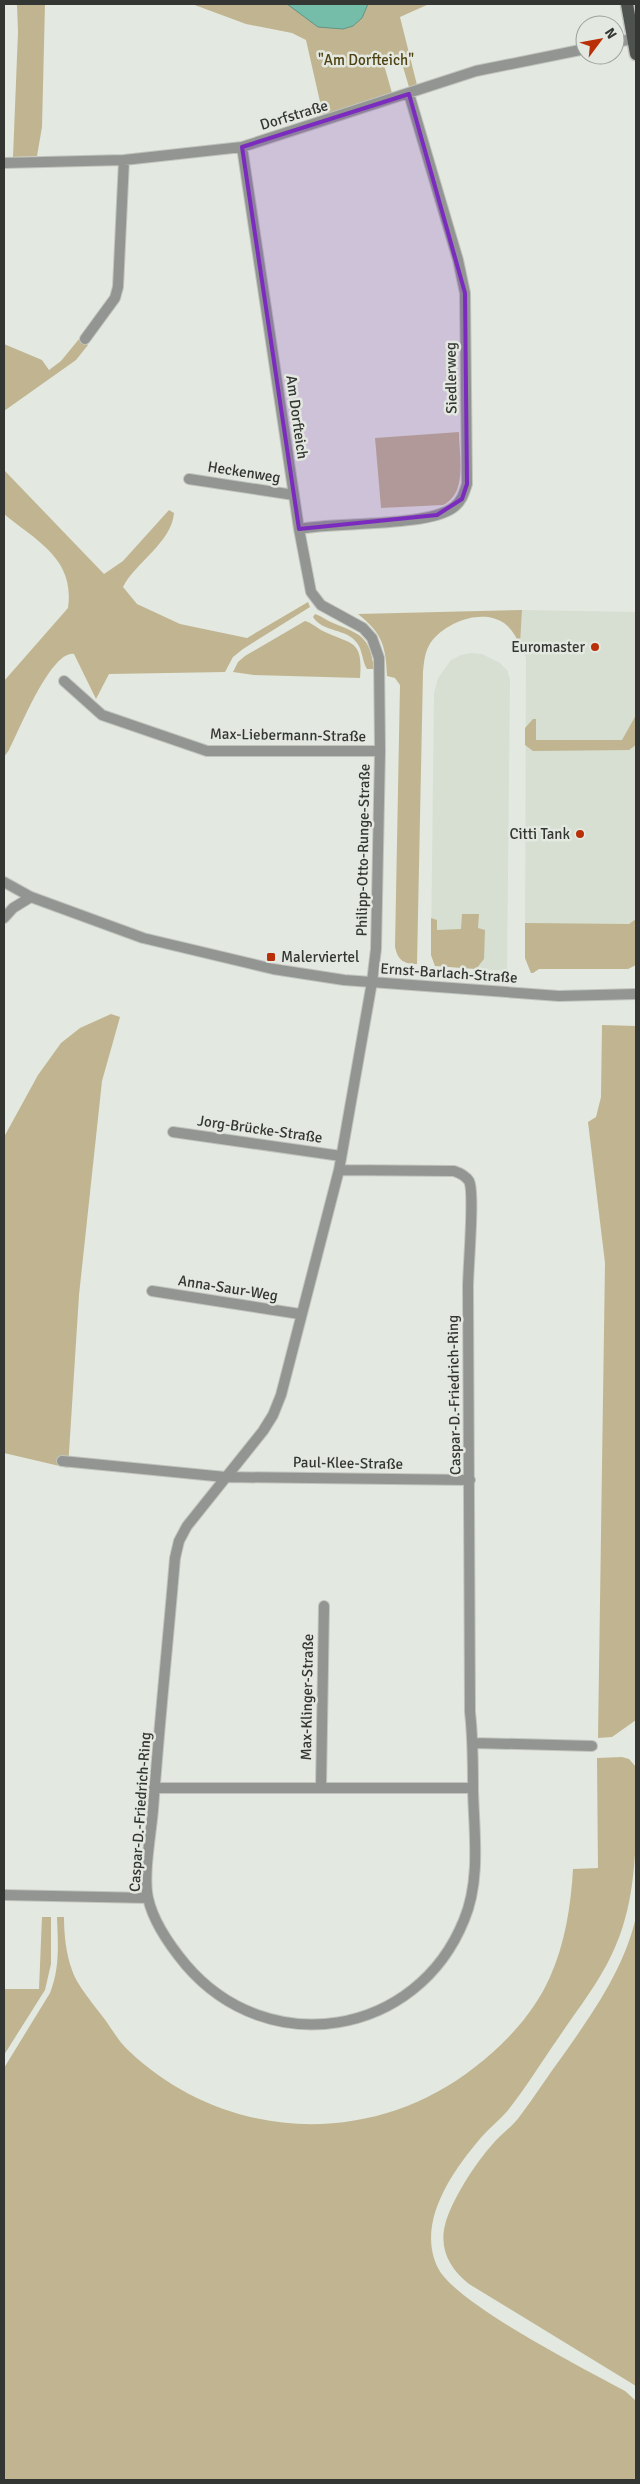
<svg xmlns="http://www.w3.org/2000/svg" width="640" height="2484" font-family="Signika,sans-serif">
	<style>
		.built { fill: #d6dfd1 }
		.green { fill: #c0b590 }
		.water { fill: #75bda9; stroke: #629486 }
		.lines { fill: none; stroke-linecap: round; stroke-linejoin: round }
		.minor-casing { stroke: #c0c4bd; stroke-width: 12 }
		.primary-casing { stroke: #c0c4bd; stroke-width: 15 }
		.minor { stroke: #929592; stroke-width: 10 }
		.primary { stroke: #4e534f; stroke-width: 12 }
		.marked { fill: #7b2cbf; fill-opacity: 0.2; stroke: #7b2cbf; stroke-width: 4; stroke-linejoin: round }
		.poi-dot { fill: #b92f07; stroke: #e3e8e0; stroke-width: 2 }
		.labels { text-anchor: middle; dominant-baseline: central; stroke-width: 5; stroke-linejoin: round; paint-order: stroke }
		.park-label { font-size: 15px; fill: #4e4213; stroke: #e3e8e0 }
		.street-label { font-size: 15px; fill: #343633; stroke: #e3e8e0 }
		.poi-label { font-size: 15px; fill: #343633; stroke: #e3e8e0; text-anchor: end }
	</style>
	<rect width="100%" height="100%" fill="#e3e8e0"/>
	<!-- built -->
	<path class="built" d="M 522,610 L 636,612 L 636,965 L 628,969 L 539,969 L 533,973 L 531,973 L 525,958 L 526,658 L 520,645 Z
		M 471,653 L 482,654 L 500,663 L 507,670 L 510,679 L 507,971 L 435,966 L 431,955 L 434,693 L 438,678 L 451,660 L 461,655 Z"/>
	<!-- green -->
	<path class="green" d="M 17,4 L 45,4 L 42,127 L 37,156 L 13,157 L 18,32 Z
		M 192,4 L 429,4 L 400,17 L 417,85 L 409,87 L 401,60 L 384,65 L 392,93 L 323,115 L 306,40 L 292,33 L 246,24 Z
		M 79,339 L 88,345 L 76,360 L 4,411 L 4,344 L 42,360 L 49,370 L 61,361 Z
		M 459,432 C 459,456 468,493 443,505 L 381,508 L 375,438 Z
		M 4,470 L 104,574 L 123,561 L 169,510 L 174,513 C 172,542 135,563 123,587 L 137,604 L 180,624 L 247,638 L 308,602 L 310,607 L 243,649 L 233,657 L 225,672 L 109,674 L 96,699 L 74,654 C 51,650 19,731 9,750 L 4,757 L 4,681 L 68,608 C 75,559 38,542 4,514 Z
		M 522,610 L 520,645 C 516,637 512,629 504,623 C 482,608 446,622 431,642 C 425,651 424,661 423,672 L 417,964 C 403,964 398,960 395,947 L 400,685 L 395,678 L 387,676 C 386,646 382,633 358,614 Z
		M 315,614 C 322,616 327,621 333,623 C 360,634 370,636 374,669 L 367,669 C 362,661 363,651 357,643 C 347,628 323,633 313,617 Z
		M 305,621 C 311,622 318,629 325,632 C 353,645 363,640 360,678 L 254,675 L 233,672 L 238,662 L 245,656 Z
		M 636,715 L 636,745 L 629,750 L 533,751 L 525,745 L 525,728 L 533,719 L 536,719 L 536,740 L 622,740 Z
		M 462,914 L 479,914 L 478,928 L 485,930 L 484,959 L 476,969 L 435,966 L 431,955 L 431,918 L 437,920 L 437,930 L 461,929 Z
		M 636,919 L 636,965 L 628,969 L 539,969 L 533,973 L 531,973 L 525,958 L 525,923 L 629,924 Z
		M 111,1014 L 120,1017 L 102,1081 L 79,1295 L 68,1468 L 4,1453 L 4,1137 L 38,1075 L 61,1043 L 80,1028 Z
		M 602,1025 L 636,1026 L 636,1720 L 612,1737 L 598,1738 L 605,1263 L 588,1122 L 596,1117 L 601,1097 Z
		M 622,1757 L 629,1759 L 636,1767 C 636,1829 640,1896 612,1954 C 598,1984 577,2010 559,2037 C 542,2061 527,2086 509,2109 C 500,2120 488,2129 479,2140 C 451,2173 416,2224 438,2268 C 456,2304 585,2369 625,2391 L 635,2400 L 636,2480 L 4,2480 L 4,2068 L 50,1993 C 60,1968 58,1944 57,1917 L 64,1917 C 64,1934 66,1954 72,1970 C 77,1986 96,2007 106,2021 C 113,2031 120,2043 129,2051 C 225,2142 371,2149 475,2067 C 506,2043 534,2013 550,1977 C 565,1944 571,1905 573,1869 L 598,1868 L 597,1758 Z
		M 42,1917 L 51,1917 L 51,1964 L 45,1990 L 4,2055 L 4,1989 L 39,1989 Z
		M 636,1917 L 636,2386 L 469,2284 C 450,2269 439,2249 445,2225 C 451,2201 475,2164 491,2146 C 500,2135 512,2127 520,2116 C 535,2096 549,2074 564,2054 C 594,2011 624,1969 636,1917 Z"/>
	<!-- water -->
	<path class="water" d="M 287,4 L 368,4 L 362,18 L 353,26 L 343,29 L 318,27 Z"/>
	<g class="lines">
		<!-- minor casing -->
		<g class="minor-casing">
			<path id="minor" d="M 615,42 L 634,39
				M 242,147 L 299,529 L 311,592 L 321,605 L 363,628 L 372,638 L 379,658 L 380,751 L 376,949 L 372,982 L 339,1170 L 281,1395 L 273,1415 L 263,1431 L 187,1526 L 179,1541 L 175,1558 C 168,1642 159,1726 153,1810 C 151,1834 143,1875 148,1898 C 153,1921 171,1947 186,1965 C 268,2061 417,2037 464,1920 C 481,1880 474,1832 473,1790 C 473,1764 473,1738 470,1712 C 470,1570 468,1429 468,1287 C 468,1268 475,1192 469,1181 C 465,1175 460,1173 454,1171 L 339,1170
				M 4,163 L 124,160 L 242,147 L 476,71 L 585,49
				M 85,339 L 115,298 L 118,287 L 124,160
				M 189,479 L 294,495
				M 299,529 C 335,522 429,527 454,507 C 462,501 464,493 467,484 L 465,293 L 458,260 L 409,94
				M 64,681 L 102,715 L 207,751 L 380,751
				M 4,882 L 31,897 L 143,938 L 273,969 L 344,980 L 559,996 L 636,994
				M 4,918 L 13,908 L 31,897
				M 173,1132 L 341,1156
				M 152,1291 L 300,1314
				M 62,1461 L 225,1477 L 470,1480
				M 474,1743 L 592,1746
				M 154,1788 L 321,1788 L 324,1606
				M 321,1788 L 473,1788
				M 4,1895 L 148,1898"/>
		</g>
		<!-- primary casing -->
		<g class="primary-casing">
			<path id="primary" d="M 627,4 L 636,54"/>
		</g>
		<!-- minor -->
		<use href="#minor" class="minor"/>
		<!-- primary -->
		<use href="#primary" class="primary"/>
	</g>
	<!-- marked area -->
	<path class="marked" d="M 409,94 L 465,293 L 467,484 L 462,499 L 437,515 L 299,529 L 242,147 Z"/>
	<!-- markers -->
	<g class="poi-dot">
		<circle cx="595" cy="647" r="5"/>
		<circle cx="580" cy="834" r="5"/>
		<rect x="266" y="952" width="10" height="10" rx="2.5"/>
	</g>
	<g class="labels">
		<!-- park labels -->
		<g class="park-label">
			<text x="366" y="60">"Am Dorfteich"</text>
		</g>
		<!-- street labels -->
		<g class="street-label">
			<text transform="translate(294 115) rotate(-17)">Dorfstraße</text>
			<text transform="translate(451 378) rotate(-91)">Siedlerweg</text>
			<text transform="translate(297 417) rotate(82)">Am Dorfteich</text>
			<text transform="translate(244 472) rotate(9)">Heckenweg</text>
			<text transform="translate(288 735) rotate(1)">Max-Liebermann-Straße</text>
			<text transform="translate(363 850) rotate(-89)">Philipp-Otto-Runge-Straße</text>
			<text transform="translate(449 973) rotate(4)">Ernst-Barlach-Straße</text>
			<text transform="translate(260 1129) rotate(8)">Jorg-Brücke-Straße</text>
			<text transform="translate(228 1288) rotate(9)">Anna-Saur-Weg</text>
			<text transform="translate(454 1395) rotate(-91)">Caspar-D.-Friedrich-Ring</text>
			<text transform="translate(348 1463) rotate(1)">Paul-Klee-Straße</text>
			<text transform="translate(307 1697) rotate(-89)">Max-Klinger-Straße</text>
			<text transform="translate(140 1812) rotate(-86)">Caspar-D.-Friedrich-Ring</text>
		</g>
		<!-- poi labels -->
		<g class="poi-label">
			<text x="585" y="647">Euromaster</text>
			<text x="570" y="834">Citti Tank</text>
			<text x="281" y="957" text-anchor="start">Malerviertel</text>
		</g>
	</g>
	<!-- border -->
	<rect width="640" height="2484" fill="none" stroke="#343633" stroke-width="10"/>
	<!-- north arrow -->
	<g transform="translate(600 40) rotate(58)"><circle r="24" fill="#e3e8e0" stroke="#9da19b"/>
	<path d="M0-4L9 19L0 12L-9 19Z" fill="#b92f07"/>
	<text y="-8" font-size="14" font-weight="bold" text-anchor="middle" fill="#343633">N</text>
	</g>
</svg>
